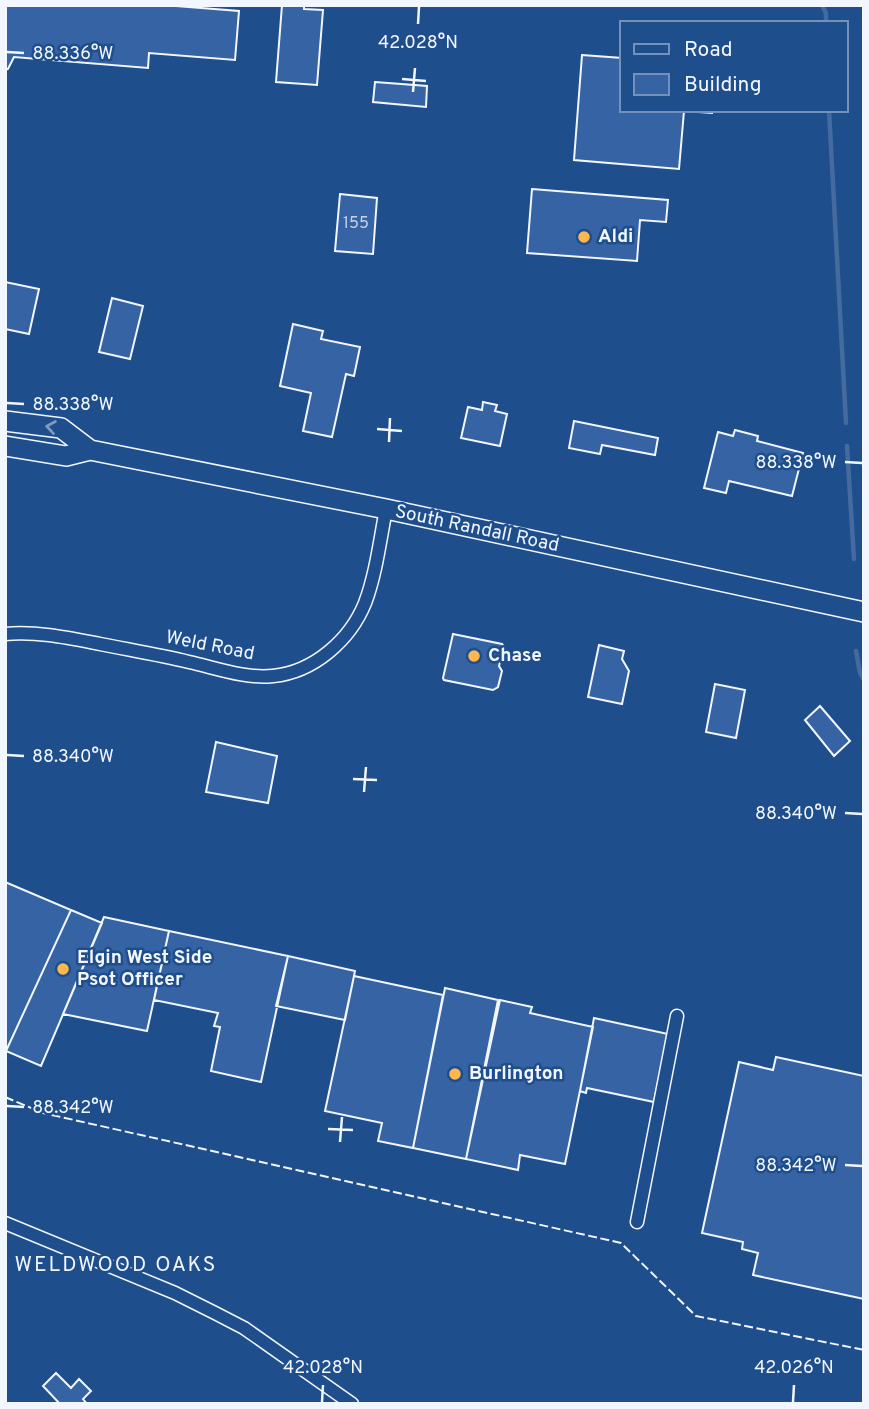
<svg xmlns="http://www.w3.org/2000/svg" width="869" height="1409" font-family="Overpass,sans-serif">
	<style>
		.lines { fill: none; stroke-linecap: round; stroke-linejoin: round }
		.stream { stroke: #446ba0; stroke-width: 4.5 }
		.building { fill: #3563a3; stroke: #f2f6ff; stroke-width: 2 }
		.street-casing { stroke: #f2f6ff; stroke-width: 15 }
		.primary-casing { stroke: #f2f6ff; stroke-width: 22 }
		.street { stroke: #1f4e8c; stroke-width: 12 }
		.primary { stroke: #1f4e8c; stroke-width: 19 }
		.fence { stroke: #f2f6ff; stroke-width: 2; stroke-dasharray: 9 3.5; stroke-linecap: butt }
		.oneway { stroke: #7e9ac0 }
		.ticks { fill: none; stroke: #f2f6ff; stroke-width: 2.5 }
		.poi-dot { fill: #ffb74d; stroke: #1f4e8c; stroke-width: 2.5 }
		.labels { text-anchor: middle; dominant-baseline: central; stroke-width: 5; stroke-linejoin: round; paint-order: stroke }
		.number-label { font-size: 16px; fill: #c3d1e8 }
		.poi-label { font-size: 19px; font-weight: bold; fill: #f2f6ff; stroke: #1f4e8c; text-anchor: start }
		.street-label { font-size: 19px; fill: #f2f6ff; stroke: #1f4e8c }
		.neighbourhood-label { font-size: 21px; letter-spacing: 2px; fill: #f2f6ff; stroke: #1f4e8c }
		.ticks-label { font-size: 18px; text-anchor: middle; fill: #f2f6ff; stroke: #1f4e8c; stroke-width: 5; stroke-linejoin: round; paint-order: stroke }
	</style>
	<rect width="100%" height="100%" fill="#1f4e8c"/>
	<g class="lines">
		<!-- stream -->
		<path class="stream" d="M 822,5 L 826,13 L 826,23
			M 829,110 L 846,423
			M 847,446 L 854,559
			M 856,651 L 860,673 L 864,680"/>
	</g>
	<!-- building -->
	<path class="building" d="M 5,5 L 163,5 L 239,11 L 235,60 L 149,53 L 148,68 L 14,57 L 8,69 L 5,70 Z
		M 282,5 L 304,5 L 304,9 L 323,10 L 317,85 L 276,82 Z
		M 582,55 L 622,58 L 622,110 L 712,110 L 712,113 L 684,111 L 679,169 L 574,160 Z
		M 375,82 L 427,86 L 426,107 L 373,102 Z
		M 532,189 L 668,200 L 666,222 L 640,220 L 637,261 L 527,253 Z
		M 340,194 L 377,198 L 373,254 L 335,251 Z
		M 5,282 L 39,289 L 29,334 L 5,329 Z
		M 112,298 L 143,306 L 130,359 L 99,352 Z
		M 293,324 L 323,331 L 321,339 L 360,347 L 354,376 L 346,374 L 332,437 L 303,431 L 311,393 L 280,386 Z
		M 483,402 L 497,405 L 495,411 L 507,414 L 500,446 L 461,438 L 468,407 L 482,410 Z
		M 574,421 L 658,438 L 655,455 L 602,445 L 600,454 L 569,448 Z
		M 735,430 L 758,436 L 757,441 L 803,453 L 792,496 L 729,481 L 726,493 L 704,488 L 718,432 L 733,436 Z
		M 453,634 L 502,644 L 504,646 L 499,666 L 502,671 L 498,687 L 493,690 L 444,680 L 443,678 Z
		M 599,645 L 624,651 L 622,659 L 629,671 L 622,704 L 588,697 Z
		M 715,684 L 745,690 L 736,738 L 706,732 Z
		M 820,706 L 850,741 L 834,756 L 805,720 Z
		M 216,742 L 277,756 L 268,803 L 206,792 Z
		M 5,882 L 71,910 L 6,1051 L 5,1050 Z
		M 71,910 L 102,923 L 41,1066 L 6,1051 Z
		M 104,917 L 169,931 L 147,1031 L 63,1014 Z
		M 169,931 L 288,956 L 261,1082 L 211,1071 L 220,1027 L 214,1026 L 218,1013 L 154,1000 Z
		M 288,956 L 355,971 L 345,1020 L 276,1006 Z
		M 354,976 L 443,995 L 413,1148 L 378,1141 L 382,1123 L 325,1111 Z
		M 445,988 L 498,1000 L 466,1159 L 413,1148 Z
		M 500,1000 L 532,1007 L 530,1013 L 593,1027 L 565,1164 L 520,1155 L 518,1170 L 466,1159 Z
		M 594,1018 L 668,1034 L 654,1102 L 587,1088 L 586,1093 L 580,1091 Z
		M 776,1057 L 864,1076 L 864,1299 L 753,1275 L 758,1253 L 742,1249 L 743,1242 L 702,1233 L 739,1062 L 773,1070 Z
		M 56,1373 L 71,1388 L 79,1379 L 91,1391 L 83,1399 L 87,1404 L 60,1404 L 43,1386 Z"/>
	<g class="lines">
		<!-- street casing -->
		<g class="street-casing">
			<path id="street" d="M 5,634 C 37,631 69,638 100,644 C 130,650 160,655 189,662 C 216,668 246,679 273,676 C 314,672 350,640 365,603 C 376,574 380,540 386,509
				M 637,1222 L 677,1016
				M 5,1223 L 175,1293 L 215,1313 L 244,1328 L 352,1404"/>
		</g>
		<!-- primary casing -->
		<g class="primary-casing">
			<path id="primary" d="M 5,421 L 61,428 L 90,450
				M 5,446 L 66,456 L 90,450 L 386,509 L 864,612"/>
		</g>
		<!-- street -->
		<use href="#street" class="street"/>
		<!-- primary -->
		<use href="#primary" class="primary"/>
		<!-- fence -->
		<path class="fence" d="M 5,1097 L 43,1113 L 621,1243 L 696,1316 L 864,1350"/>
	</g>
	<!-- one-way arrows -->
	<defs><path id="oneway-chevron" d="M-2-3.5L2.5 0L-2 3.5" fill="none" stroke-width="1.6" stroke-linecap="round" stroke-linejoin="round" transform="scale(1.75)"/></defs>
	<use class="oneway" href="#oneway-chevron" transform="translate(51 427) rotate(-171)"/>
	<!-- ticks -->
	<path class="ticks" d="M 418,24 L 419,7M 7,52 L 24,53M 402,79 L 426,81M 413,92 L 415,68M 7,403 L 24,404M 377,429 L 402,431M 389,442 L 390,418M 845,462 L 862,463M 7,755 L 24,756M 353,779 L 377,780M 364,792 L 366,767M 845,813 L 862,814M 7,1106 L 24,1107M 328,1129 L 353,1130M 340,1142 L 342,1117M 845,1165 L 862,1166M 322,1402 L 323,1385M 793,1402 L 794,1385"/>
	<!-- markers -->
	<g class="poi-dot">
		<circle cx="584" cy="237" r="7"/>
		<circle cx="474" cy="656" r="7"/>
		<circle cx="63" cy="969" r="7"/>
		<circle cx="455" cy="1074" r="7"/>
	</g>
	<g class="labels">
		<!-- number labels -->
		<g class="number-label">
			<text x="356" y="224">155</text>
		</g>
		<!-- poi labels -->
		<g class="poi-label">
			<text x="598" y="237">Aldi</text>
			<text x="488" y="656">Chase</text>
			<text x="77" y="958">Elgin West Side<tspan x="77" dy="22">Psot Officer</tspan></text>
			<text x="469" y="1074">Burlington</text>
		</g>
		<!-- street labels -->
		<g class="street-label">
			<text transform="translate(477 529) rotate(12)">South Randall Road</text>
			<text transform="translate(210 646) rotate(11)">Weld Road</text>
		</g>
		<!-- neighbourhood labels -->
		<g class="neighbourhood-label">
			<text x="116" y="1265">WELDWOOD OAKS</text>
		</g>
	</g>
	<g class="ticks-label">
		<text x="418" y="48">42.028°N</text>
		<text x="73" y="59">88.336°W</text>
		<text x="73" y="410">88.338°W</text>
		<text x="796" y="468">88.338°W</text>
		<text x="73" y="762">88.340°W</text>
		<text x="796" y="819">88.340°W</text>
		<text x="73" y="1113">88.342°W</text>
		<text x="796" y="1171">88.342°W</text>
		<text x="323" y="1373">42.028°N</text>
		<text x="794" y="1373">42.026°N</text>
	</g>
	<!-- border -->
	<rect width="869" height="1409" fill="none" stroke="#f2f6ff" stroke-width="14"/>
	<!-- legend -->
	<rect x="620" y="21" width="228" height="91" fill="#1f4e8c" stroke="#7391ba" stroke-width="2"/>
	<rect x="634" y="44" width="35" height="10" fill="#1f4e8c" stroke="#7391ba" stroke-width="2"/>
	<text x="684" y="56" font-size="21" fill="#f2f6ff">Road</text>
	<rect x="634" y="74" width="35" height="21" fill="#3563a3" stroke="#7391ba" stroke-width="2"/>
	<text x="684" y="91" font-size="21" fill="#f2f6ff">Building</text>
</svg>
